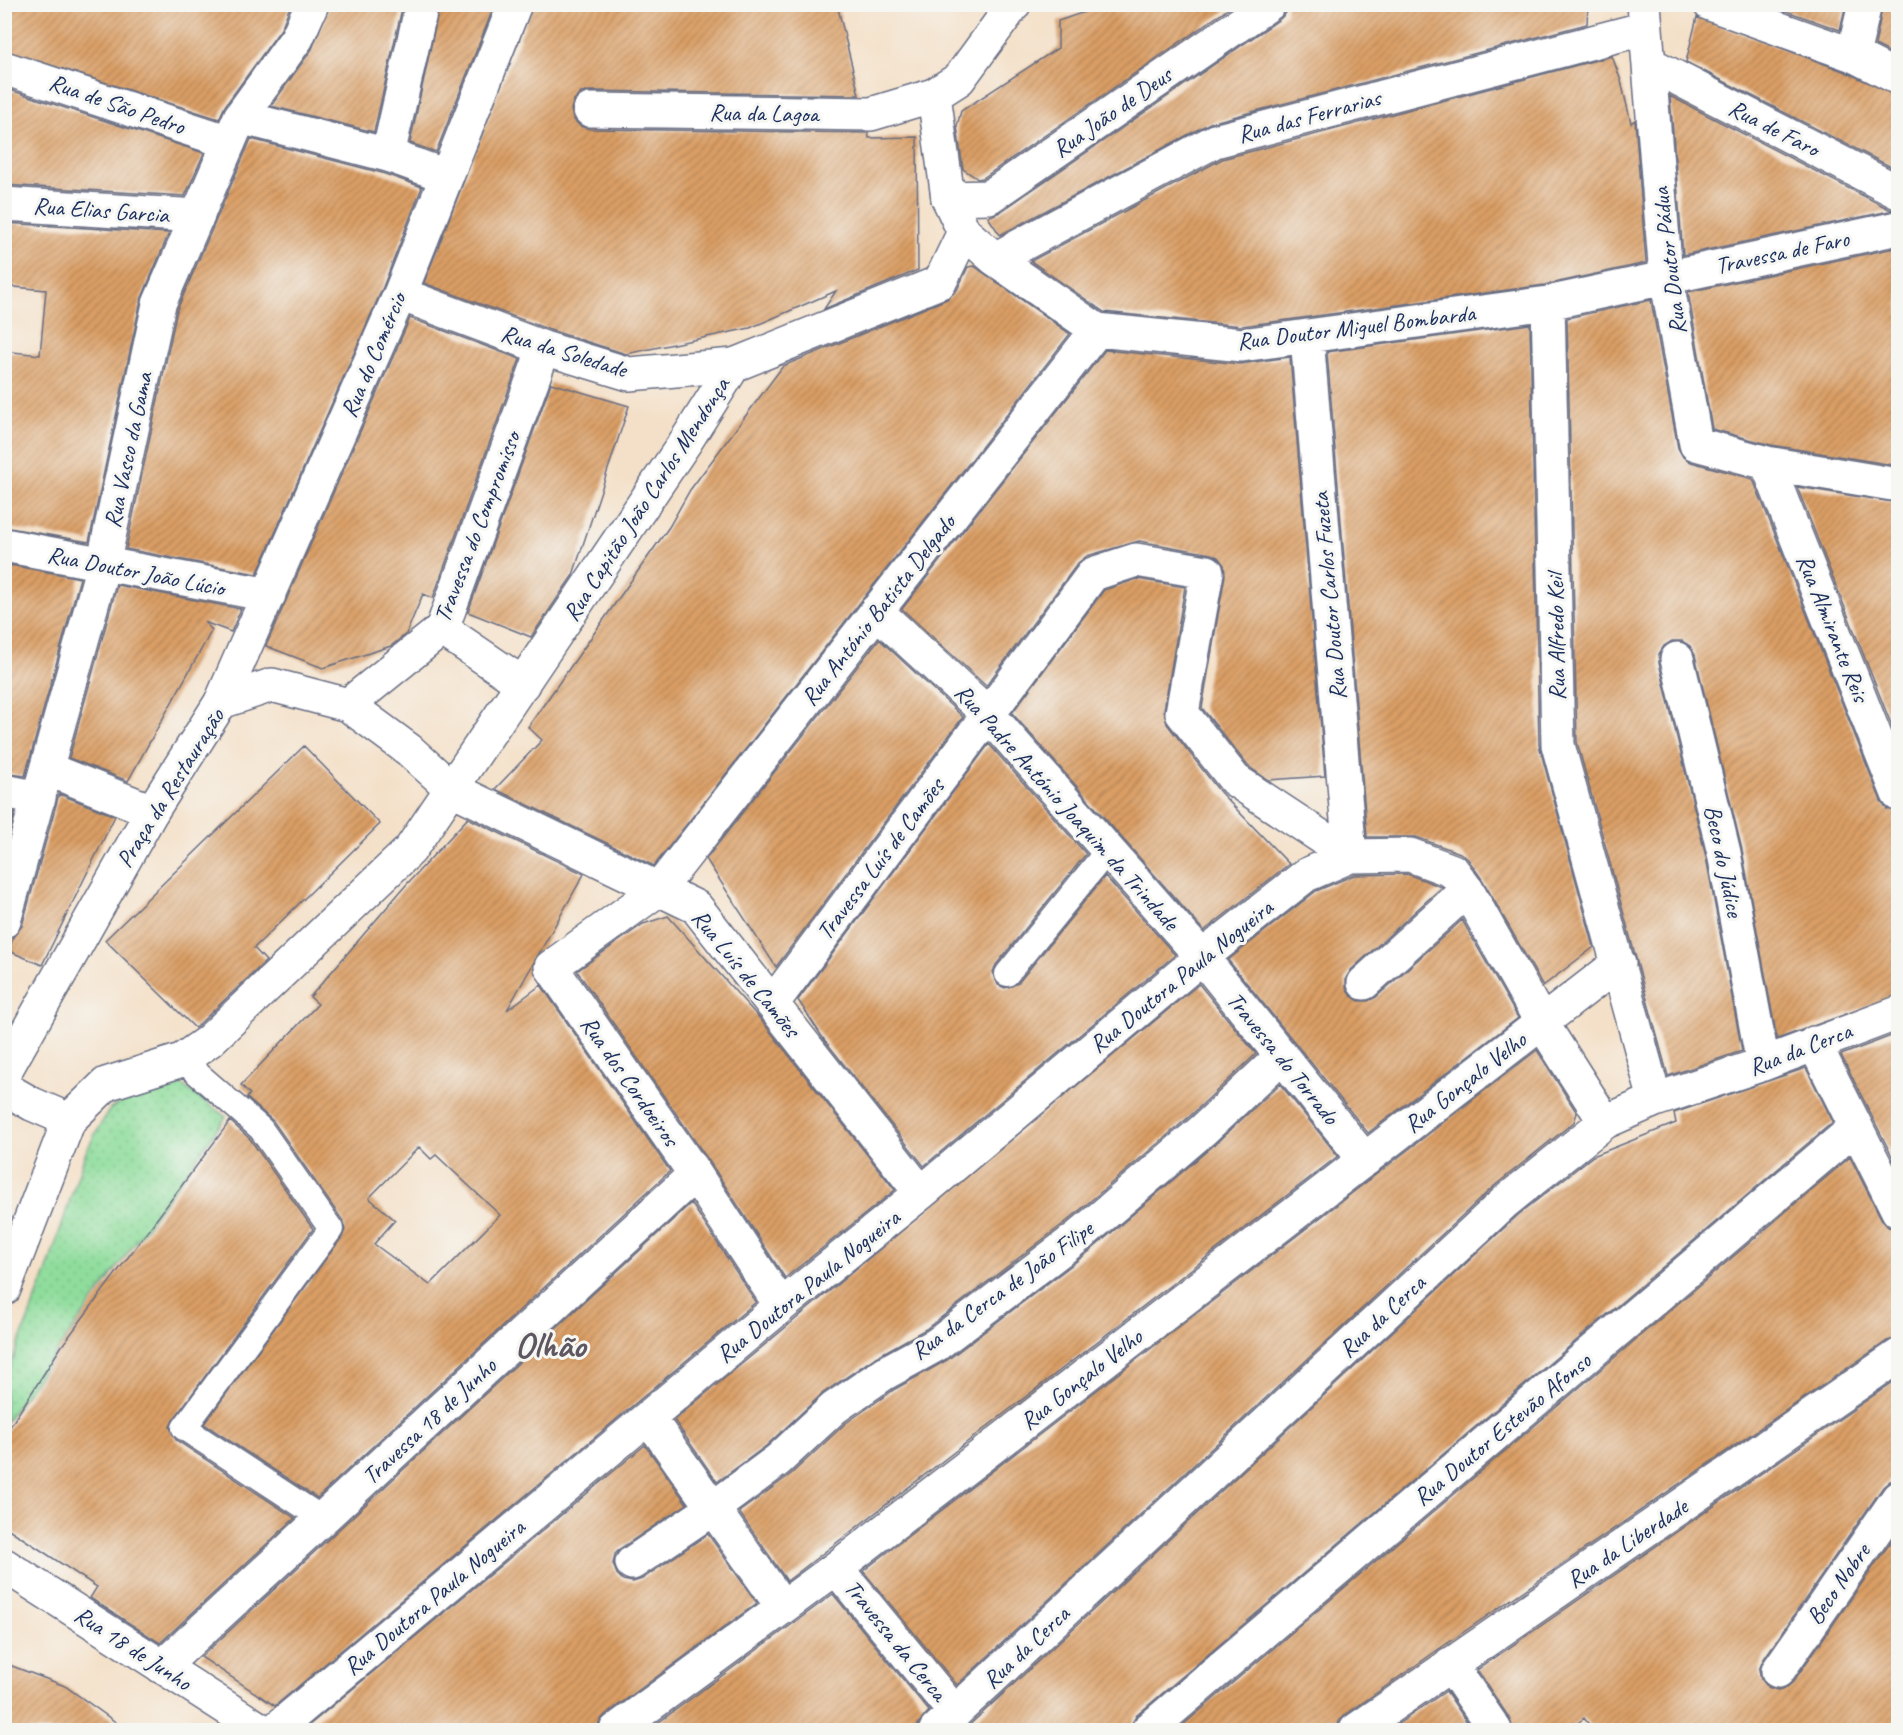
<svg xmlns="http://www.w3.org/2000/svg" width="1903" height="1735" font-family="Caveat,sans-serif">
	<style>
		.green { fill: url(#green-dots); stroke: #55867d; stroke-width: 1.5 }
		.building { fill: url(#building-hatch); fill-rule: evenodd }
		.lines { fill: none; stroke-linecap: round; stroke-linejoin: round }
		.service-casing { stroke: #676d83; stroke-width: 27 }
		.pedestrian-casing { stroke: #676d83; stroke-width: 36 }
		.minor-casing { stroke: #676d83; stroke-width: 36 }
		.tertiary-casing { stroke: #676d83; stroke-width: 36 }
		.secondary-casing { stroke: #676d83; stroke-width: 36 }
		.service { stroke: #fff; stroke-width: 24 }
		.pedestrian { stroke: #fff; stroke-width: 33 }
		.minor { stroke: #fff; stroke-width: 33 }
		.tertiary { stroke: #fff; stroke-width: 33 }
		.secondary { stroke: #fff; stroke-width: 33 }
		.labels { text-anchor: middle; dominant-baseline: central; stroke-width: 6; stroke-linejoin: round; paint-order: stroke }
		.street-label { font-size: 24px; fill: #1b2f5e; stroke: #f6f6f2 }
		.town-label { font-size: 36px; font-weight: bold; fill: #5e5660; stroke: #f6f6f2 }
	</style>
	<defs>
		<pattern id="green-dots" width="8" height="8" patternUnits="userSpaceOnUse" patternTransform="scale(1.5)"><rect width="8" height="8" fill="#8fdd9c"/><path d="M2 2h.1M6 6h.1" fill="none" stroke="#7bbe89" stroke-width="1.8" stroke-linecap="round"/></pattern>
		<pattern id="building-hatch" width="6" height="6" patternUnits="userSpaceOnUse" patternTransform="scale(1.5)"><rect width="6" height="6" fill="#db9f65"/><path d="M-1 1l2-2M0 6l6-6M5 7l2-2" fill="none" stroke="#b18256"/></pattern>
	</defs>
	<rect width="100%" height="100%" fill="#f6f6f2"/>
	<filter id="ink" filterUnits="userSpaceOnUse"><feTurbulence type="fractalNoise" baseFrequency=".0167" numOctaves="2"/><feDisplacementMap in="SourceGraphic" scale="12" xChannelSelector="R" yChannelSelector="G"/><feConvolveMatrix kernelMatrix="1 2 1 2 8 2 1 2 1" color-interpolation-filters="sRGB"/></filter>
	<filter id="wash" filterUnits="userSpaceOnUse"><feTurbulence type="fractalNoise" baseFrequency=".008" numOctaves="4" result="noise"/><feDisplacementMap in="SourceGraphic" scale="24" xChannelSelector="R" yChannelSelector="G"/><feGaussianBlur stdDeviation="1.35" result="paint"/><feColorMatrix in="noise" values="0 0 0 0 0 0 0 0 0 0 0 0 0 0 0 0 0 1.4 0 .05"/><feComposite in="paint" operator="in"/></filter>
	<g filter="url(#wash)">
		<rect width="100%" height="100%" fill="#f4e0c8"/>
		<!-- green -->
		<path class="green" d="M 178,1082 L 226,1117 L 5,1423 L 5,1380 L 47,1270 L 85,1154 L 97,1130 L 110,1109 L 126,1099 Z"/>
		<g id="blocks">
			<!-- building -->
			<path class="building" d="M 4,4 L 291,4 L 281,29 L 225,106 L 219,119 L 4,50 Z
				M 330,4 L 403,4 L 374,132 L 271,106 L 312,49 Z
				M 440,4 L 495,4 L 436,152 L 410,143 Z
				M 533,4 L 837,4 L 859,95 L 590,91 L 581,93 L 574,100 L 571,109 L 573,119 L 580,126 L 590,129 L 868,133 L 869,138 L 917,137 L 918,270 L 824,309 L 836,291 L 750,328 L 626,354 L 550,330 L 424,283 Z
				M 1108,4 L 1235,4 L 983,178 L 978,179 L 963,169 L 957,126 L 961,111 L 1058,48 L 1058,21 Z
				M 1287,4 L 1588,4 L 1587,24 L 1210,123 L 1000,235 L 988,217 L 1000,212 L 1280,19 L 1286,13 Z
				M 1767,4 L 1846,4 L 1840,30 Z
				M 1883,4 L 1899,4 L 1899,57 L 1875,45 Z
				M 1697,17 L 1846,72 L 1899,97 L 1899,171 L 1686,62 Z
				M 1612,56 L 1621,81 L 1631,123 L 1635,120 L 1646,263 L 1545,285 L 1242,326 L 1104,312 L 1031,261 L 1222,159 Z
				M 4,88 L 204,153 L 185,196 L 4,185 Z
				M 1670,96 L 1889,209 L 1894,210 L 1683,255 Z
				M 251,139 L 382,173 L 422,187 L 383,287 L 257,574 L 126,549 L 177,310 Z
				M 4,223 L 169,233 L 141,300 L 89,542 L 4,527 L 4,351 L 40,355 L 46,290 L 4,286 Z
				M 1899,247 L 1899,466 L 1771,445 L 1712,429 L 1688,292 Z
				M 974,266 L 1070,334 L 654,866 L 495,789 L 542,740 L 528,727 L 669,527 L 690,490 L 783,366 L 947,299 L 957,290 L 968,267 Z
				M 1651,300 L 1678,448 L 1683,457 L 1691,462 L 1753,479 L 1881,801 L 1887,809 L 1899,812 L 1899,995 L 1777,1039 L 1742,850 L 1695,655 L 1690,646 L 1682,641 L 1672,641 L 1664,646 L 1659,654 L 1659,663 L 1706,857 L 1742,1051 L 1668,1076 L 1577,742 L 1567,318 Z
				M 410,318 L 520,359 L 433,598 L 423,594 L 406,634 L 391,646 L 323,668 L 266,646 Z
				M 1530,324 L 1539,745 L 1594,947 L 1543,986 L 1483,881 L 1468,859 L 1460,853 L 1416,837 L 1367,837 L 1327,352 Z
				M 1105,350 L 1240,364 L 1290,357 L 1325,776 L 1268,780 L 1248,766 L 1202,708 L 1225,575 L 1224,565 L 1218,557 L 1211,554 L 1139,541 L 1087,556 L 1078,563 L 986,686 L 902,609 Z
				M 551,383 L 629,406 L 573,575 L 531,637 L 468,612 Z
				M 1797,487 L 1899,503 L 1899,744 Z
				M 4,564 L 80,578 L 25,776 L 4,773 Z
				M 1137,579 L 1185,587 L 1164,710 L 1167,724 L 1220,792 L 1289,864 L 1204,931 L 1012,713 L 1104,590 Z
				M 117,585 L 241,609 L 231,632 L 204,622 L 212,630 L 128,781 L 69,758 Z
				M 879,639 L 963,717 L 776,967 L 706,859 Z
				M 989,744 L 1086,854 L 996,965 L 993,972 L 998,985 L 1005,988 L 1018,983 L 1105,876 L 1175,955 L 924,1166 L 823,1038 L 798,1000 Z
				M 304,746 L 380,824 L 254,948 L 266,961 L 195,1028 L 105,940 Z
				M 59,794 L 115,816 L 42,965 L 9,951 L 13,937 L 22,926 Z
				M 4,810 L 15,812 L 4,849 Z
				M 468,818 L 584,874 L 507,1010 L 541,985 L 670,1171 L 317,1498 L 204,1424 L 342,1237 L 345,1230 L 343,1221 L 273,1121 L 247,1098 L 250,1094 L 241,1085 L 318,1004 L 310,997 L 406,885 ZM 419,1147 L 431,1159 L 436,1155 L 500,1215 L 430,1285 L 374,1244 L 395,1220 L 369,1198 Z
				M 1407,874 L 1442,887 L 1351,970 L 1346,978 L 1346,987 L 1350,995 L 1359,1001 L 1368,1001 L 1376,997 L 1462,920 L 1518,1018 L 1368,1133 L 1228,960 L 1316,891 L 1354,875 Z
				M 668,916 L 761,1020 L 895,1190 L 785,1278 L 711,1164 L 577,971 L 643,924 Z
				M 1199,984 L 1256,1054 L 1190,1116 L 1067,1221 L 926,1329 L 876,1357 L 823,1393 L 766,1446 L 717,1482 L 674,1420 Z
				M 1899,1033 L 1899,1170 L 1841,1055 Z
				M 1537,1050 L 1577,1113 L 1574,1122 L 1493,1187 L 957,1685 L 863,1571 Z
				M 1806,1068 L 1833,1122 L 1136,1716 L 1130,1731 L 963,1731 L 1518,1215 L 1593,1156 L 1676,1123 L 1674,1113 Z
				M 1280,1084 L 1338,1156 L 787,1581 L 739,1512 L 791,1474 L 846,1423 L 895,1389 L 947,1360 L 1090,1251 L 1215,1144 Z
				M 230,1121 L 250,1139 L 313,1229 L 173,1420 L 170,1427 L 176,1440 L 295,1518 L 160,1643 L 90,1598 L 97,1587 L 4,1526 L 4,1436 L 61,1347 Z
				M 1850,1157 L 1882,1220 L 1888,1227 L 1899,1229 L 1899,1338 L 1887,1341 L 1439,1649 L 1345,1715 L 1339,1721 L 1337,1731 L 1176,1731 Z
				M 691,1203 L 756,1302 L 275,1706 L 201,1657 Z
				M 1899,1378 L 1899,1479 L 1890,1481 L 1883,1487 L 1763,1660 L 1759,1670 L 1761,1679 L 1768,1687 L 1777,1690 L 1786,1688 L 1793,1682 L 1899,1530 L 1899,1731 L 1594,1731 L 1584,1718 L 1568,1731 L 1513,1731 L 1510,1719 L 1477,1670 Z
				M 645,1445 L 687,1504 L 621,1548 L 615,1554 L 613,1564 L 617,1574 L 623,1580 L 633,1582 L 642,1579 L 708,1534 L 757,1603 L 605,1715 L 599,1722 L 598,1731 L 312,1731 L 307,1727 Z
				M 833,1594 L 929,1711 L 918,1724 L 918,1731 L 647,1731 Z
				M 4,1663 L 65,1686 L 128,1731 L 4,1731 Z
				M 1446,1691 L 1473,1731 L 1388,1731 Z"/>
		</g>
	</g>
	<g filter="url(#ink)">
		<use href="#blocks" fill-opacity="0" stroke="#676d83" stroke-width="1.5"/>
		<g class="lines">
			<!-- service casing -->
			<g class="service-casing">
				<path id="service" d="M 1007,974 L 1108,850
					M 182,1060 L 261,1129 L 331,1229 L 184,1428 L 323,1519"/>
			</g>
			<!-- pedestrian casing -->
			<g class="pedestrian-casing">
				<path id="pedestrian" d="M 240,117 L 388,155 L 446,176
					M 388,155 L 422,4
					M 400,294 L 544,348 L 629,374 L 734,365
					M 4,545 L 269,595
					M 442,629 L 523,684
					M 221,702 L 400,294 L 515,4
					M 348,705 L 442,629 L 544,348
					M 47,769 L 152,811
					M 4,921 L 103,565 L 159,304 L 240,117 L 297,38 L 312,4
					M 1202,957 L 1365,1160
					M 1364,983 L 1467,890
					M 632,1563 L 712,1509 L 778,1460 L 834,1408 L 885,1373 L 936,1345 L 1079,1236 L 1203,1130 L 1281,1057"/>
			</g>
			<!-- minor casing -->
			<g class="minor-casing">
				<path id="minor" d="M 1644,4 L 1666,276 L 1696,444 L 1767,463 L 1898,485
					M 1710,4 L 1853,55 L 1898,78
					M 1853,55 L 1865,4
					M 1650,64 L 1898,192
					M 4,68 L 229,142
					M 590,110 L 871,114 L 934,95
					M 948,198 L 989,197 L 1269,4
					M 4,204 L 198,216
					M 964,232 L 995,259 L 1097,330 L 1242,345 L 1548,303 L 1898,228
					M 995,259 L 1215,141 L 1646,28
					M 1548,303 L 1558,745 L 1655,1100
					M 1307,337 L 1350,856
					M 1767,463 L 1898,794
					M 876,611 L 988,714 L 1202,957
					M 1677,659 L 1724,853 L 1763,1064
					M 4,791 L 39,798
					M 772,1004 L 1093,574 L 1136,560 L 1207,572 L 1182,713 L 1235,780 L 1350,856
					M 1814,1043 L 1898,1211
					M 4,1073 L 152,811 L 221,702 L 272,685 L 348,705 L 409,750 L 452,789 L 696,907 L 921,1193
					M 781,1306 L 695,1174 L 551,967 L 659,889 L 1097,330
					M 649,1418 L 782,1606
					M 836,1568 L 955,1713
					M 1450,1664 L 1495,1730
					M 162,1667 L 695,1174
					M 1778,1671 L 1898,1498
					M 275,1730 L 781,1306 L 921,1193 L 1202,957 L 1306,875 L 1350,856 L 1410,855 L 1453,871 L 1467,890 L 1542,1023 L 1605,1122
					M 616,1730 L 836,1568 L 1619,963
					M 936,1730 L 1506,1201 L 1605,1122 L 1655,1100 L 1763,1064 L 1898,1013
					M 1148,1730 L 1856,1127
					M 1356,1730 L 1898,1356"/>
			</g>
			<!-- tertiary casing -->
			<g class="tertiary-casing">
				<path id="tertiary" d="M 69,1120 L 106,1084 L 182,1060 L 209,1041 L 410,850 L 686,441 L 734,365 L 940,282 L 964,232 L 948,198 L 934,95 L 959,79 L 1014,4"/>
			</g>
			<!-- secondary casing -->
			<g class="secondary-casing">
				<path id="secondary" d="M 4,1088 L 32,1104 L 69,1120 L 4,1289
					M 4,1565 L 261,1730"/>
			</g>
			<!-- service -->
			<use href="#service" class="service"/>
			<!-- pedestrian -->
			<use href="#pedestrian" class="pedestrian"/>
			<!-- minor -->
			<use href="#minor" class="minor"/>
			<!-- tertiary -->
			<use href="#tertiary" class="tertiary"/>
			<!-- secondary -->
			<use href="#secondary" class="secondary"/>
		</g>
	</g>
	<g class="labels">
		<!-- street labels -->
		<g class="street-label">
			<text transform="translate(117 104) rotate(19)">Rua de São Pedro</text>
			<text transform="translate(1112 112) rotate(-35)">Rua João de Deus</text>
			<text transform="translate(764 113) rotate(1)">Rua da Lagoa</text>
			<text transform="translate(1309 116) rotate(-15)">Rua das Ferrarias</text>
			<text transform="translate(1774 128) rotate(27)">Rua de Faro</text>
			<text transform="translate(101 210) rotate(4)">Rua Elias Garcia</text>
			<text transform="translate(1782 252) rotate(-12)">Travessa de Faro</text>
			<text transform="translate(1669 261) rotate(-97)">Rua Doutor Pádua</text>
			<text transform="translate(1356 327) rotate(-7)">Rua Doutor Miguel Bombarda</text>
			<text transform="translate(564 351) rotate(17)">Rua da Soledade</text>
			<text transform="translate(373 355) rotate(-67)">Rua do Comércio</text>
			<text transform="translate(128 450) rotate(-78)">Rua Vasco da Gama</text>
			<text transform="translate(646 499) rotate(-57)">Rua Capitão João Carlos Mendonça</text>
			<text transform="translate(477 527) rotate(-69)">Travessa do Compromisso</text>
			<text transform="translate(136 571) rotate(11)">Rua Doutor João Lúcio</text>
			<text transform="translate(1329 596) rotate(-95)">Rua Doutor Carlos Fuzeta</text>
			<text transform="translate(878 610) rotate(-52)">Rua António Batista Delgado</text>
			<text transform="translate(1833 628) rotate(68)">Rua Almirante Reis</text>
			<text transform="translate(1556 637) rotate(-91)">Rua Alfredo Keil</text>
			<text transform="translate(170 788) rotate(-58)">Praça da Restauração</text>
			<text transform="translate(1067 807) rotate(48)">Rua Padre António Joaquim da Trindade</text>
			<text transform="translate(880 859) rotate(-53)">Travessa Luís de Camões</text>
			<text transform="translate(1724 861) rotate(78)">Beco do Júdice</text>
			<text transform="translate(746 973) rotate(51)">Rua Luís de Camões</text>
			<text transform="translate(1181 976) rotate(-39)">Rua Doutora Paula Nogueira</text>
			<text transform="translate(1800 1049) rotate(-21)">Rua da Cerca</text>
			<text transform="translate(1283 1058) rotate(51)">Travessa do Torrado</text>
			<text transform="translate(630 1081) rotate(55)">Rua dos Cordoeiros</text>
			<text transform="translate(1465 1082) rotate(-38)">Rua Gonçalo Velho</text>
			<text transform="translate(808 1286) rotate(-39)">Rua Doutora Paula Nogueira</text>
			<text transform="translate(1002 1290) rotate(-36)">Rua da Cerca de João Filipe</text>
			<text transform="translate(1382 1316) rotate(-43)">Rua da Cerca</text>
			<text transform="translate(1081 1379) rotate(-38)">Rua Gonçalo Velho</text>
			<text transform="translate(429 1421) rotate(-43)">Travessa 18 de Junho</text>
			<text transform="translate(1502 1429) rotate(-40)">Rua Doutor Estevão Afonso</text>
			<text transform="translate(1627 1543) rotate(-34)">Rua da Liberdade</text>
			<text transform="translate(1838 1584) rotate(-55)">Beco Nobre</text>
			<text transform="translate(434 1597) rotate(-40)">Rua Doutora Paula Nogueira</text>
			<text transform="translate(896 1640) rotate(51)">Travessa da Cerca</text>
			<text transform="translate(1026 1647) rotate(-43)">Rua da Cerca</text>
			<text transform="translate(133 1648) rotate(33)">Rua 18 de Junho</text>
		</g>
		<!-- town labels -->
		<g class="town-label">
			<text x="550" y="1345">Olhão</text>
		</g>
	</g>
	<!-- margin -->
	<rect width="1903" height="1735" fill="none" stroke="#f6f6f2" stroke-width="24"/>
</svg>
